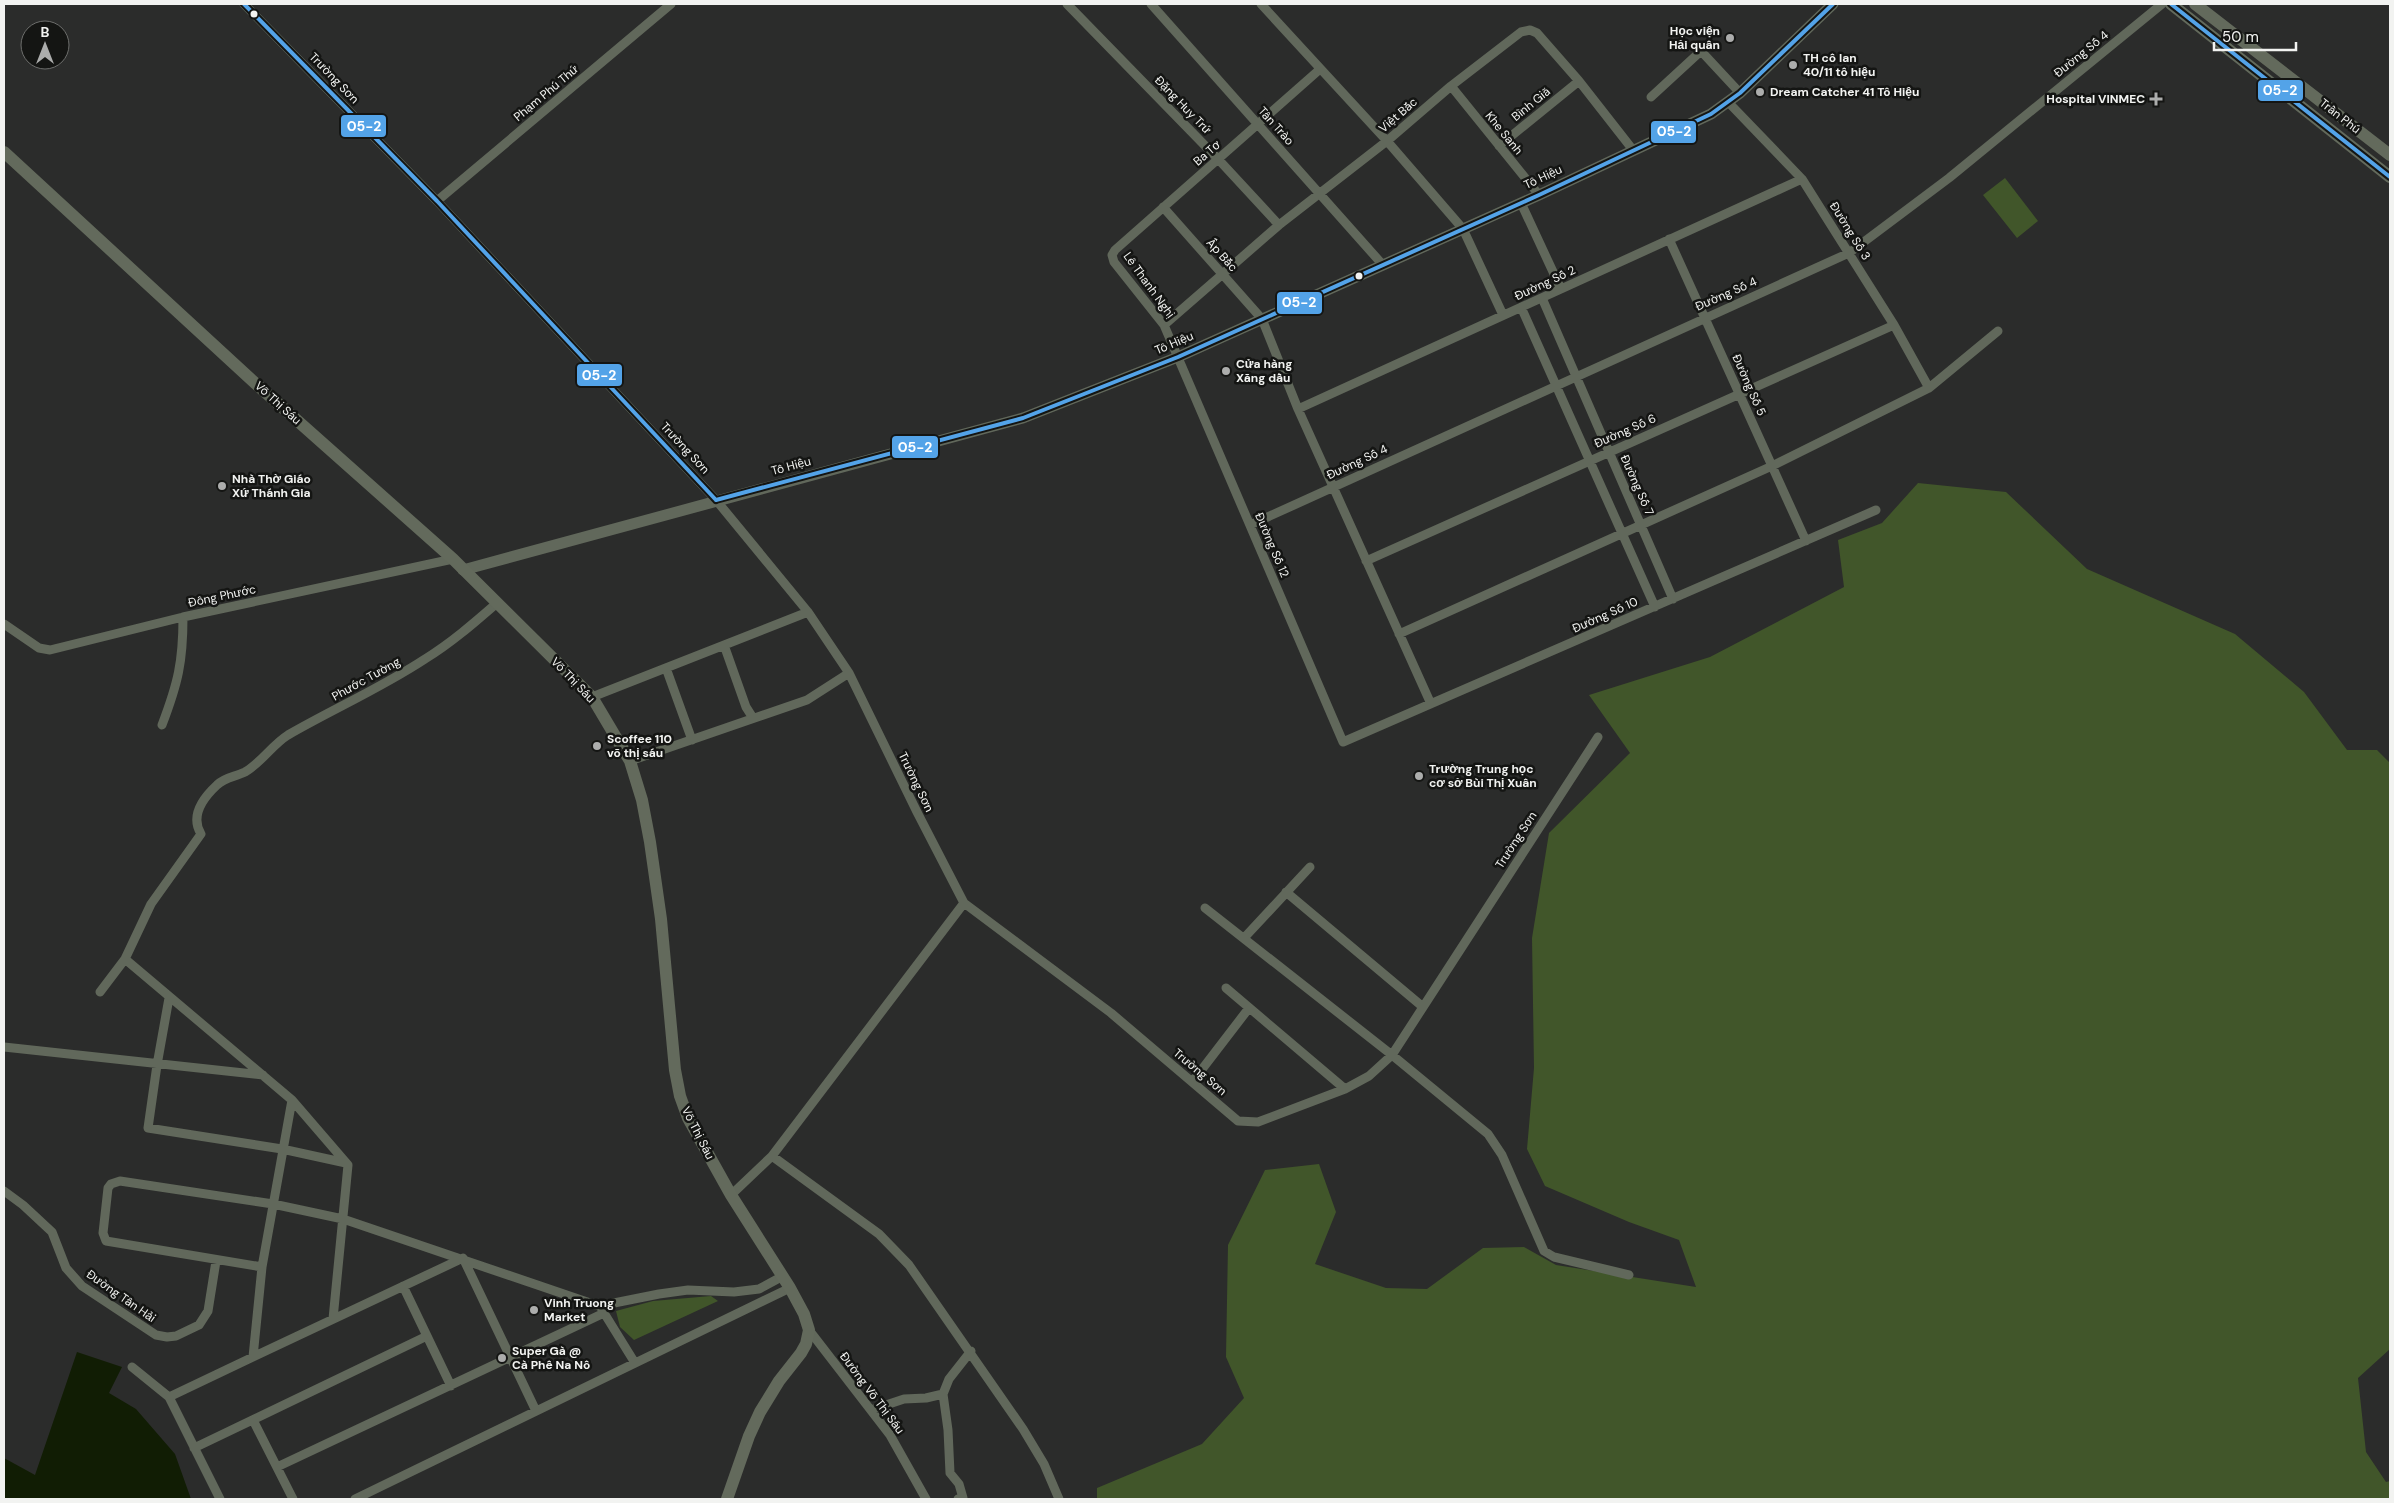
<svg xmlns="http://www.w3.org/2000/svg" width="2394" height="1503" font-family="'DM Sans',sans-serif">
	<style>
		.green { fill: #41562a }
		.water { fill: #111d04 }
		.lines { fill: none; stroke-linecap: round; stroke-linejoin: round }
		.minor { stroke: #61685b; stroke-width: 9 }
		.tertiary { stroke: #61685b; stroke-width: 11 }
		.secondary { stroke: #636a5c; stroke-width: 12 }
		.bus-1-casing { stroke: #141513; stroke-width: 8 }
		.bus-1 { stroke: #53a3e8; stroke-width: 4 }
		.bus-dot { fill: #f2f3f1; stroke: #141513; stroke-width: 2 }
		.poi-dot { fill: #acadac; stroke: #141513; stroke-width: 2 }
		.labels { text-anchor: middle; dominant-baseline: central; stroke-width: 5; stroke-linejoin: round; paint-order: stroke }
		.poi-label { font-size: 12px; font-weight: bold; fill: #f2f3f1; stroke: #141513; text-anchor: start }
		.street-label { font-size: 12px; fill: #f2f3f1; stroke: #141513 }
		.line-badge { stroke: #141513; stroke-width: 2 }
		.badge-label { font-size: 14px; text-anchor: middle; font-weight: bold; fill: #fff }
	</style>
	<rect width="100%" height="100%" fill="#2b2c2b"/>
	<!-- green -->
	<path class="green" d="M 2005,178 L 2038,221 L 2017,238 L 1983,195 Z
		M 1918,483 L 2006,492 L 2087,569 L 2235,634 L 2304,692 L 2347,750 L 2377,750 L 2390,763 L 2390,1349 L 2358,1378 L 2366,1452 L 2386,1482 L 2390,1481 L 2390,1499 L 1097,1499 L 1097,1488 L 1202,1444 L 1244,1398 L 1226,1357 L 1228,1245 L 1265,1170 L 1319,1164 L 1336,1212 L 1315,1264 L 1386,1288 L 1427,1289 L 1483,1248 L 1524,1247 L 1556,1265 L 1696,1287 L 1679,1240 L 1629,1222 L 1545,1186 L 1527,1149 L 1534,1068 L 1532,938 L 1549,833 L 1630,753 L 1589,695 L 1710,657 L 1844,587 L 1838,540 L 1882,523 Z
		M 711,1296 L 718,1301 L 634,1340 L 620,1327 L 616,1311 L 653,1301 Z"/>
	<!-- water -->
	<path class="water" d="M 77,1352 L 122,1367 L 109,1393 L 136,1409 L 175,1454 L 191,1499 L 4,1499 L 4,1458 L 35,1475 Z"/>
	<g class="lines">
		<!-- minor -->
		<path class="minor" d="M 244,4 L 437,201 L 716,500 L 808,612 L 849,673 L 917,812 L 964,903 L 1111,1013 L 1238,1121 L 1258,1122 L 1345,1089 L 1369,1076 L 1392,1055 L 1598,737
			M 1067,4 L 1218,159 L 1279,225
			M 1151,4 L 1382,264
			M 1261,4 L 1387,141 L 1463,229 L 1503,315
			M 1319,70 L 1115,250 L 1112,255 L 1114,262 L 1164,325 L 1343,742 L 1876,510
			M 1451,86 L 1539,195
			M 1651,97 L 1701,51 L 1740,93
			M 1729,103 L 1802,179 L 1894,325 L 1929,388
			M 1499,146 L 1579,81
			M 437,201 L 671,4
			M 1521,203 L 1561,289
			M 1163,207 L 1262,319 L 1298,409 L 1431,704
			M 1669,239 L 1806,541
			M 1542,298 L 1673,599
			M 1521,307 L 1655,607
			M 1164,325 L 1279,225 L 1387,141 L 1451,86 L 1521,32 L 1530,30 L 1537,33 L 1579,81 L 1633,150
			M 1298,409 L 1802,179
			M 1250,525 L 1849,253 L 1949,178 L 2162,4
			M 1366,561 L 1894,325
			M 4,624 L 39,648 L 50,650 L 183,617 L 453,559
			M 1399,634 L 1772,466 L 1929,388 L 1998,331
			M 724,645 L 746,707 L 753,718
			M 666,668 L 692,740
			M 592,697 L 808,612
			M 162,725 C 178,683 183,662 183,617
			M 630,761 L 807,700 L 849,673
			M 1286,892 L 1423,1007
			M 964,903 L 772,1156 L 879,1234 L 909,1265 L 1023,1429 L 1044,1464 L 1059,1499
			M 1205,908 L 1392,1055 L 1488,1134 L 1502,1155 L 1544,1251 L 1554,1257 L 1629,1275
			M 1244,938 L 1310,867
			M 125,959 L 292,1100 L 348,1165 L 333,1319
			M 1226,988 L 1345,1089
			M 100,992 L 125,959 L 151,904 L 201,834 C 190,816 203,798 217,785 C 225,777 235,777 245,772 C 261,763 272,745 288,735 C 333,709 381,688 425,659 C 451,643 474,623 497,603
			M 169,998 L 157,1065 L 148,1128 L 282,1149 L 346,1163
			M 4,1047 L 263,1075
			M 1193,1081 L 1249,1008
			M 4,1191 L 23,1205 L 52,1232 L 66,1268 L 82,1286 L 156,1335 L 167,1337 L 176,1336 L 199,1325 L 208,1311 L 216,1261
			M 731,1195 L 772,1156
			M 262,1267 L 106,1241 L 103,1233 L 108,1188 L 111,1184 L 120,1181 L 273,1204 L 343,1219 L 599,1306 L 659,1294 L 688,1290 L 734,1292 L 759,1289 L 783,1276
			M 403,1286 L 451,1386
			M 601,1308 L 635,1363
			M 809,1330 L 890,1435 L 926,1499
			M 253,1357 L 463,1258 L 536,1411
			M 132,1367 L 169,1397
			M 871,1410 L 904,1399 L 926,1398 L 943,1394
			M 253,1420 L 293,1499
			M 194,1448 L 427,1336
			M 277,1467 L 604,1313
			M 220,1499 L 169,1397 L 253,1357 L 262,1267 L 292,1100
			M 355,1499 L 790,1288
			M 958,1499 L 963,1498 L 959,1484 L 950,1473 L 948,1430 L 943,1394 L 949,1379 L 971,1351"/>
		<!-- tertiary -->
		<path class="tertiary" d="M 463,570 L 1023,418 L 1178,357 L 1539,195 L 1711,114 L 1740,93 L 1833,4"/>
		<!-- secondary -->
		<path class="secondary" d="M 2171,4 L 2390,177
			M 2195,4 L 2390,155
			M 4,152 L 255,383 L 453,559 L 592,697 L 630,761 L 642,800 L 650,842 L 661,919 L 675,1070 L 680,1096 L 688,1118 L 731,1195 L 790,1288 L 804,1314 L 809,1330 L 806,1344 L 801,1353 L 779,1381 L 760,1412 L 749,1436 L 727,1499"/>
		<!-- bus-1 casing -->
		<g class="bus-1-casing">
			<path id="bus-1" d="M 244,4 L 437,201 L 716,500
				M 2171,4 L 2390,177
				M 716,500 L 1023,418 L 1178,357 L 1539,195 L 1711,114 L 1740,93 L 1833,4"/>
		</g>
		<!-- bus-1 -->
		<use href="#bus-1" class="bus-1"/>
	</g>
	<!-- markers -->
	<g class="bus-dot">
		<circle cx="254" cy="14" r="4.5"/>
		<circle cx="1359" cy="276" r="4.5"/>
	</g>
	<g class="poi-dot">
		<circle cx="1730" cy="38" r="5"/>
		<circle cx="1793" cy="65" r="5"/>
		<circle cx="1760" cy="92" r="5"/>
		<path d="M2153.5 91.5h5v5h5v5h-5v5h-5v-5h-5v-5h5z"/>
		<circle cx="1226" cy="371" r="5"/>
		<circle cx="222" cy="486" r="5"/>
		<circle cx="597" cy="746" r="5"/>
		<circle cx="1419" cy="776" r="5"/>
		<circle cx="534" cy="1310" r="5"/>
		<circle cx="502" cy="1358" r="5"/>
	</g>
	<g class="labels">
		<!-- poi labels -->
		<g class="poi-label">
			<text x="1720" y="31" text-anchor="end">Học viện<tspan x="1720" dy="14">Hải quân</tspan></text>
			<text x="1803" y="58">TH cô lan<tspan x="1803" dy="14">40/11 tô hiệu</tspan></text>
			<text x="1770" y="92">Dream Catcher 41 Tô Hiệu</text>
			<text x="2145" y="99" text-anchor="end">Hospital VINMEC</text>
			<text x="1236" y="364">Cửa hàng<tspan x="1236" dy="14">Xăng dầu</tspan></text>
			<text x="232" y="479">Nhà Thờ Giáo<tspan x="232" dy="14">Xứ Thánh Gia</tspan></text>
			<text x="607" y="739">Scoffee 110<tspan x="607" dy="14">võ thị sáu</tspan></text>
			<text x="1429" y="769">Trường Trung học<tspan x="1429" dy="14">cơ sở Bùi Thị Xuân</tspan></text>
			<text x="544" y="1303">Vinh Truong<tspan x="544" dy="14">Market</tspan></text>
			<text x="512" y="1351">Super Gà @<tspan x="512" dy="14">Cà Phê Na Nô</tspan></text>
		</g>
		<!-- street labels -->
		<g class="street-label">
			<text transform="translate(2081 54) rotate(-39)">Đường Số 4</text>
			<text transform="translate(334 78) rotate(46)">Trường Sơn</text>
			<text transform="translate(546 93) rotate(-40)">Phạm Phú Thứ</text>
			<text transform="translate(1531 104) rotate(-39)">Bình Giã</text>
			<text transform="translate(1183 105) rotate(46)">Đặng Huy Trứ</text>
			<text transform="translate(1398 115) rotate(-41)">Việt Bắc</text>
			<text transform="translate(2340 116) rotate(38)">Trần Phú</text>
			<text transform="translate(1276 126) rotate(48)">Tân Trào</text>
			<text transform="translate(1504 133) rotate(51)">Khe Sanh</text>
			<text transform="translate(1207 153) rotate(-41)">Ba Tơ</text>
			<text transform="translate(1543 177) rotate(-25)">Tô Hiệu</text>
			<text transform="translate(1850 231) rotate(58)">Đường Số 3</text>
			<text transform="translate(1222 255) rotate(48)">Ấp Bắc</text>
			<text transform="translate(1545 283) rotate(-25)">Đường Số 2</text>
			<text transform="translate(1149 285) rotate(54)">Lê Thanh Nghị</text>
			<text transform="translate(1726 294) rotate(-24)">Đường Số 4</text>
			<text transform="translate(1174 343) rotate(-23)">Tô Hiệu</text>
			<text transform="translate(1749 385) rotate(66)">Đường Số 5</text>
			<text transform="translate(278 403) rotate(42)">Võ Thị Sáu</text>
			<text transform="translate(1625 431) rotate(-24)">Đường Số 6</text>
			<text transform="translate(685 448) rotate(47)">Trường Sơn</text>
			<text transform="translate(1357 462) rotate(-25)">Đường Số 4</text>
			<text transform="translate(791 466) rotate(-15)">Tô Hiệu</text>
			<text transform="translate(1637 485) rotate(66)">Đường Số 7</text>
			<text transform="translate(1272 545) rotate(67)">Đường Số 12</text>
			<text transform="translate(222 596) rotate(-12)">Đông Phước</text>
			<text transform="translate(1605 615) rotate(-24)">Đường Số 10</text>
			<text transform="translate(366 679) rotate(-29)">Phước Tường</text>
			<text transform="translate(573 680) rotate(46)">Võ Thị Sáu</text>
			<text transform="translate(916 782) rotate(64)">Trường Sơn</text>
			<text transform="translate(1516 840) rotate(-57)">Trường Sơn</text>
			<text transform="translate(1200 1072) rotate(40)">Trường Sơn</text>
			<text transform="translate(698 1133) rotate(63)">Võ Thị Sáu</text>
			<text transform="translate(121 1296) rotate(35)">Đường Tân Hải</text>
			<text transform="translate(872 1393) rotate(53)">Đường Võ Thị Sáu</text>
		</g>
	</g>
	<g class="line-badge">
		<rect x="2257" y="79" width="47" height="23" rx="5" fill="#53a3e8"/>
		<rect x="340" y="114" width="47" height="24" rx="5" fill="#53a3e8"/>
		<rect x="1650" y="120" width="47" height="24" rx="5" fill="#53a3e8"/>
		<rect x="1276" y="291" width="47" height="24" rx="5" fill="#53a3e8"/>
		<rect x="576" y="363" width="47" height="24" rx="5" fill="#53a3e8"/>
		<rect x="891" y="435" width="48" height="24" rx="5" fill="#53a3e8"/>
	</g>
	<g class="badge-label">
		<text x="2280" y="95">05-2</text>
		<text x="364" y="131">05-2</text>
		<text x="1674" y="136">05-2</text>
		<text x="1299" y="307">05-2</text>
		<text x="599" y="380">05-2</text>
		<text x="915" y="452">05-2</text>
	</g>
	<!-- border -->
	<rect width="2394" height="1503" fill="none" stroke="#f2f3f1" stroke-width="10"/>
	<!-- north arrow -->
	<g transform="translate(45 45)"><circle r="24" fill="#141513" stroke="#6d6e6c"/>
	<path d="M0-4L9 19L0 12L-9 19Z" fill="#acadac"/>
	<text y="-8" font-size="14" font-weight="bold" text-anchor="middle" fill="#f2f3f1">B</text>
	</g>
	<!-- scale -->
	<path d="M2214 42v8h82v-8" fill="none" stroke="#f2f3f1" stroke-width="2.5"/>
	<text x="2222" y="42" font-size="15" fill="#f2f3f1" stroke="#141513" stroke-width="4" paint-order="stroke">50 m</text>
</svg>
